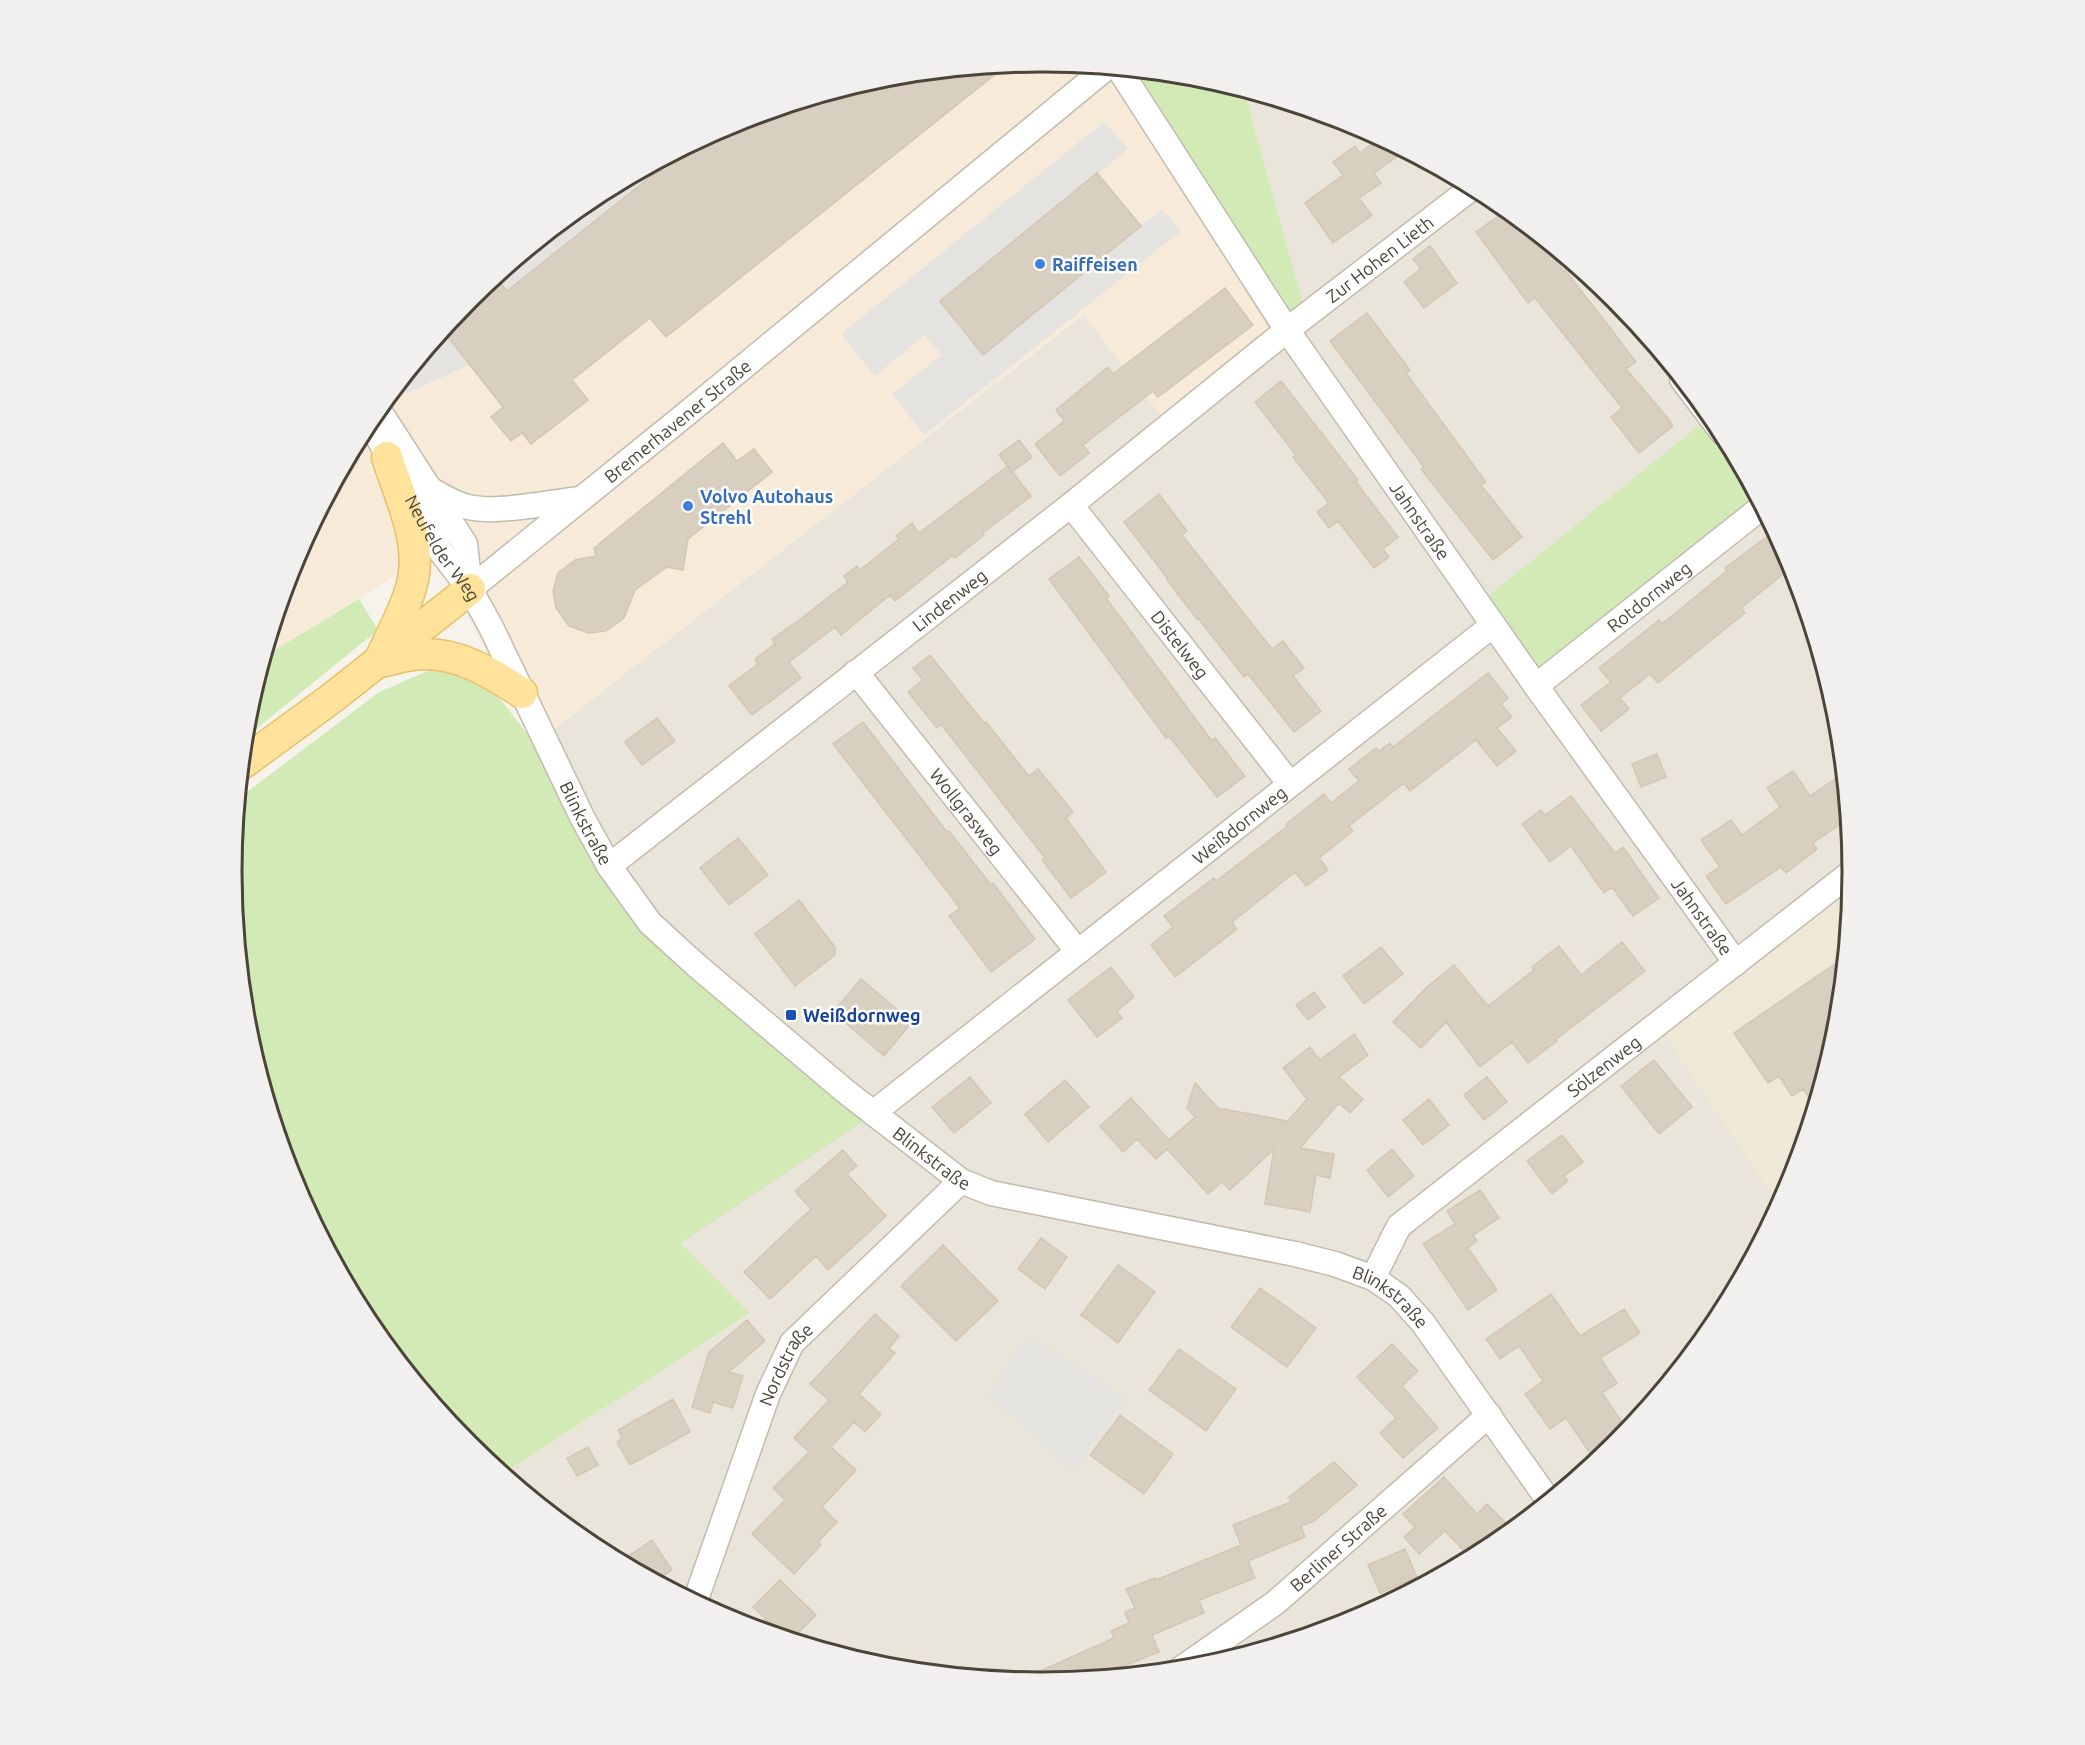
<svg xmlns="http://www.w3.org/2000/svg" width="2085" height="1745" font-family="Ubuntu,sans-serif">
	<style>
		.residential { fill: #eae5da }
		.commercial { fill: #f7ead8 }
		.education { fill: #efe8d6 }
		.green { fill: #d2eab5 }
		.parking { fill: #e5e3e0 }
		.building { fill: #d8cfc1; stroke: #d3c7b4; stroke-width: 1.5 }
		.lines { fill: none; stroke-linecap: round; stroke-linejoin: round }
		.minor-casing { stroke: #c2bbae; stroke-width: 27 }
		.major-casing { stroke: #e6c16a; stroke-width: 33 }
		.minor { stroke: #fff; stroke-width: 24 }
		.major { stroke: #ffe39c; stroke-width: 30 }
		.shop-dot { fill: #3f7fe0; stroke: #fff; stroke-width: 2 }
		.transit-dot { fill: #1a4fb4; stroke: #fff; stroke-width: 2 }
		.labels { text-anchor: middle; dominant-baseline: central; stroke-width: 5; stroke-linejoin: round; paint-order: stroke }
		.street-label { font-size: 18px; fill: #4b4439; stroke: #fff }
		.shop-label { font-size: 18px; font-weight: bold; fill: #366cbe; stroke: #fff; text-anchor: start }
		.transit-label { font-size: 18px; font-weight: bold; fill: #164399; stroke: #fff; text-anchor: start }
		.rim { fill: none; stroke: #4b4439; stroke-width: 3 }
	</style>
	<rect width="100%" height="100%" fill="#f6f3ec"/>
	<!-- residential -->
	<path class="residential" d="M 1244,90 L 1353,123 L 1493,198 L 1616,299 L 1717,422 L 1792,562 L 1838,715 L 1853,873 L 1792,1183 L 1717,1323 L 1616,1446 L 1493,1547 L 1353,1622 L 1200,1668 L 1043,1683 L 884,1668 L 732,1622 L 592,1547 L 503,1474 L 750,1313 L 679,1243 L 868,1118 L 643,928 L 620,902 L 598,874 L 570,822 L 535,744 L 1084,314 L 1303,304 Z"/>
	<!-- commercial -->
	<path class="commercial" d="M 1043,62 L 1134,71 L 1288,316 L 1161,416 L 1083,314 L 535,744 L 434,552 L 265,656 L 293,562 L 368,422 L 469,299 L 592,198 L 732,123 L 885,77 Z"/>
	<!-- education -->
	<path class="education" d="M 1852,885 L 1838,1031 L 1792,1183 L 1780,1206 L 1665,1036 Z"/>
	<!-- green -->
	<path class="green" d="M 1146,72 L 1201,77 L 1244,90 L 1303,304 L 1288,316 L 1139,77 Z
		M 1701,424 L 1750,484 L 1757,498 L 1537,674 L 1482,601 Z
		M 359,599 L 378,630 L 245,738 L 247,714 L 265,656 Z
		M 429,670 L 469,676 L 501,700 L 535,744 L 570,822 L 598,874 L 643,928 L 868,1118 L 680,1243 L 750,1313 L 503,1474 L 469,1446 L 368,1323 L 293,1183 L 247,1030 L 232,872 L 239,798 L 378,693 Z"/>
	<!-- parking -->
	<path class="parking" d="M 1104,122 L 1128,149 L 940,301 L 984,354 L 1162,209 L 1181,231 L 924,435 L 892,394 L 942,355 L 925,335 L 875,376 L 841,334 Z
		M 687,148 L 507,291 L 496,277 L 592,198 Z
		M 443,331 L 469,365 L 407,393 L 402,381 Z
		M 1029,1336 L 1126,1399 L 1073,1470 L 989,1395 Z"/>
	<!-- building -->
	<path class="building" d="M 1007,65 L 666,337 L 650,318 L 572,380 L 588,400 L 531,444 L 522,433 L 511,441 L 491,417 L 503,407 L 443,331 L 469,299 L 496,277 L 507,291 L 687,148 L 732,123 L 885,77 Z
		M 1380,137 L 1405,151 L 1374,173 L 1381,183 L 1359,198 L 1372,215 L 1333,243 L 1305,203 L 1343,175 L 1333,162 L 1355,146 L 1360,153 Z
		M 1097,173 L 1141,226 L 983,355 L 940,301 Z
		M 1507,210 L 1536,233 L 1564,272 L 1565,270 L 1614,333 L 1636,362 L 1626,369 L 1666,416 L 1673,426 L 1639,453 L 1611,417 L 1622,408 L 1535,298 L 1528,303 L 1476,232 Z
		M 1430,246 L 1457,283 L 1424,308 L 1404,282 L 1421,269 L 1413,259 Z
		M 1225,288 L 1253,325 L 1158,397 L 1153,391 L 1083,445 L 1089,453 L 1060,476 L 1035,444 L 1064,421 L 1056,410 L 1108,367 L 1113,374 Z
		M 1367,313 L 1410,370 L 1406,373 L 1486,482 L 1481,485 L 1522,537 L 1493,560 L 1421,469 L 1424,467 L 1330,341 Z
		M 1281,381 L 1358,480 L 1356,482 L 1398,537 L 1383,549 L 1389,557 L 1374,568 L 1338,521 L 1329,528 L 1317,512 L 1329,503 L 1293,457 L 1296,455 L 1255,402 Z
		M 1019,440 L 1032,457 L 1012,472 L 999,455 Z
		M 723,443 L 737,461 L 754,449 L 772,472 L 688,539 L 683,570 L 667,567 L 635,590 L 624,618 L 606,631 L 589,633 L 569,626 L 556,608 L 553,591 L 558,573 L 575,560 L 596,556 L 594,548 Z
		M 1008,466 L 1031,496 L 983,533 L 984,535 L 955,558 L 953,555 L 895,601 L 890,595 L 841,635 L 835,627 L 789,662 L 801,678 L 752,715 L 729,686 L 758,664 L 755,659 L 775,644 L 772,639 L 798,621 L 848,582 L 844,576 L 857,566 L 860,570 L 899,539 L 896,536 L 912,523 L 919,533 Z
		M 1159,494 L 1187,531 L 1182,535 L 1272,649 L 1283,641 L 1304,668 L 1293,676 L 1321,711 L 1294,732 L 1248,674 L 1244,677 L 1198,618 L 1197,619 L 1167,580 L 1168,579 L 1124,522 Z
		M 1775,531 L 1793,566 L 1741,608 L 1745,613 L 1658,683 L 1650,674 L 1620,698 L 1629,709 L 1601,731 L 1581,705 L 1611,682 L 1599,668 L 1659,620 L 1662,624 L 1727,571 L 1725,568 Z
		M 1079,557 L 1109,596 L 1106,598 L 1212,741 L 1215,738 L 1245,776 L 1217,797 L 1169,736 L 1166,738 L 1049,579 Z
		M 930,655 L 984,723 L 986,722 L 1029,776 L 1038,769 L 1073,812 L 1066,818 L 1106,872 L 1071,898 L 1042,860 L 1045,858 L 941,724 L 937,728 L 908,692 L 923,680 L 913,668 Z
		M 1488,673 L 1508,698 L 1501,704 L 1512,717 L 1497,728 L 1516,751 L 1497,766 L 1476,740 L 1410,791 L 1404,783 L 1349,826 L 1353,831 L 1319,858 L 1328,870 L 1306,886 L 1295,872 L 1232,922 L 1237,929 L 1175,977 L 1151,945 L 1173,927 L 1164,916 L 1214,878 L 1216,881 L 1288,826 L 1286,824 L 1324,794 L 1331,803 L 1359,781 L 1349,769 L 1376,748 L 1379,751 L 1390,743 L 1393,747 Z
		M 657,718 L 675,741 L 642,765 L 625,742 Z
		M 863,722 L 947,832 L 949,831 L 991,885 L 993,883 L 1035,939 L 991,972 L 949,916 L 960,908 L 833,744 Z
		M 1657,754 L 1666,777 L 1641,787 L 1632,764 Z
		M 1793,771 L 1810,796 L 1835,779 L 1846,795 L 1848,819 L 1813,843 L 1817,849 L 1786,873 L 1781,867 L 1726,904 L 1706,876 L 1720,867 L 1701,840 L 1731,820 L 1742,835 L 1780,807 L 1767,788 Z
		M 1571,796 L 1615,853 L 1623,847 L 1659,898 L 1633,916 L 1612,887 L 1604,893 L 1571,846 L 1550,862 L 1522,824 L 1541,810 L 1545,815 Z
		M 738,838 L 768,875 L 729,905 L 700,868 Z
		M 799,900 L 835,947 L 835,955 L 795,986 L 755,934 Z
		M 1622,942 L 1645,971 L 1555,1040 L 1557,1041 L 1528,1063 L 1512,1042 L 1480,1067 L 1446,1022 L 1421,1048 L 1393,1022 L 1428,986 L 1454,965 L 1488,1006 L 1534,970 L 1532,967 L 1559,946 L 1581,975 Z
		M 1381,947 L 1403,974 L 1364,1004 L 1343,976 Z
		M 1845,957 L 1838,1031 L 1815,1107 L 1803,1089 L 1792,1096 L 1779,1076 L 1768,1083 L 1734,1033 Z
		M 1111,967 L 1134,997 L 1117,1011 L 1122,1018 L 1097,1037 L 1068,1000 Z
		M 861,979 L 912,1022 L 884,1056 L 833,1012 Z
		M 1314,992 L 1325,1007 L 1308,1020 L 1296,1005 Z
		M 1354,1034 L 1368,1055 L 1339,1077 L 1363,1099 L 1350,1113 L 1339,1103 L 1300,1148 L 1334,1154 L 1330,1178 L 1316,1175 L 1310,1212 L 1265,1204 L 1274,1149 L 1230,1190 L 1222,1182 L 1208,1194 L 1167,1149 L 1156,1159 L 1137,1139 L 1123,1152 L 1100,1126 L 1131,1098 L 1169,1140 L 1195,1117 L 1187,1108 L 1195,1083 L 1218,1108 L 1288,1121 L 1307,1099 L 1283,1068 L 1310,1047 L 1320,1060 Z
		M 1654,1060 L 1692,1107 L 1659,1134 L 1621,1086 Z
		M 970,1077 L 991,1103 L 954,1133 L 932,1107 Z
		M 1487,1077 L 1507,1102 L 1484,1120 L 1464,1095 Z
		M 1065,1080 L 1089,1107 L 1048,1142 L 1025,1114 Z
		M 1429,1099 L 1449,1125 L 1423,1145 L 1403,1120 Z
		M 1562,1135 L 1583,1162 L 1564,1176 L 1568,1181 L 1552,1194 L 1527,1161 Z
		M 1392,1149 L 1414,1176 L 1388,1197 L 1367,1170 Z
		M 843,1150 L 857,1166 L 847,1174 L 886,1216 L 828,1270 L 816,1256 L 770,1299 L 744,1272 L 811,1209 L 795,1191 Z
		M 1480,1190 L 1499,1218 L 1473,1235 L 1477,1241 L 1468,1248 L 1497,1290 L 1468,1310 L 1423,1244 L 1455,1224 L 1447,1211 Z
		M 1041,1238 L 1067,1257 L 1045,1289 L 1018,1269 Z
		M 943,1245 L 998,1301 L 956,1341 L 901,1286 Z
		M 1118,1265 L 1155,1292 L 1118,1343 L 1081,1315 Z
		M 1260,1288 L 1316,1328 L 1287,1367 L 1231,1327 Z
		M 1551,1294 L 1580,1336 L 1624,1309 L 1640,1333 L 1600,1358 L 1617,1383 L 1602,1393 L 1628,1431 L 1616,1446 L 1596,1462 L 1566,1418 L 1550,1429 L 1525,1394 L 1543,1381 L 1519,1346 L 1500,1359 L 1486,1339 Z
		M 875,1314 L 899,1336 L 889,1348 L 895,1353 L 859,1394 L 881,1414 L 865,1432 L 854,1422 L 831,1447 L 856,1470 L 822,1507 L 837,1522 L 818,1542 L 821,1545 L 794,1574 L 752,1534 L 785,1500 L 773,1488 L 809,1452 L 794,1438 L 829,1400 L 810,1384 Z
		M 747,1320 L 765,1341 L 729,1372 L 743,1376 L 733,1408 L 713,1402 L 710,1413 L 692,1407 L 709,1352 Z
		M 1392,1344 L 1418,1371 L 1402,1386 L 1438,1428 L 1403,1458 L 1380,1433 L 1396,1418 L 1357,1377 Z
		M 1179,1349 L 1236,1389 L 1206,1431 L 1149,1390 Z
		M 673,1399 L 690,1432 L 630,1465 L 617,1442 L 622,1438 L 618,1430 Z
		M 1120,1415 L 1173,1454 L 1144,1494 L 1090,1455 Z
		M 588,1447 L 598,1465 L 577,1476 L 567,1458 Z
		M 1334,1462 L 1357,1485 L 1314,1521 L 1301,1526 L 1305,1537 L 1248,1561 L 1255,1578 L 1199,1600 L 1204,1613 L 1152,1635 L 1159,1652 L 1094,1678 L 1042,1683 L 1018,1681 L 1114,1638 L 1111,1631 L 1129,1623 L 1125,1612 L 1135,1608 L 1126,1589 L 1155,1578 L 1156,1580 L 1241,1545 L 1233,1525 L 1291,1502 L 1289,1497 Z
		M 1444,1477 L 1477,1514 L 1487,1504 L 1513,1530 L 1493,1547 L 1471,1558 L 1445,1531 L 1419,1554 L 1404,1537 L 1415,1527 L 1403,1514 Z
		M 652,1540 L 672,1570 L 655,1581 L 620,1562 Z
		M 1405,1549 L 1417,1577 L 1380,1593 L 1368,1565 Z
		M 780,1580 L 816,1615 L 791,1640 L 784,1637 L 753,1607 Z"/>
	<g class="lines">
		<!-- minor casing -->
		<g class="minor-casing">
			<g id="minor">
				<path id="s1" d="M 1119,69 L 1287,330 L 1536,686 L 1736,963"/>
				<path d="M 1682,379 L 1722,432"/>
				<path d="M 382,415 L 465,544 L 470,589"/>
				<path id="s2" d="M 369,421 L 441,552 L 470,589 L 491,627 L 582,817 L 609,866 L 650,923 L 696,965 L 845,1091 L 961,1181 L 991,1193 L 1295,1254 L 1335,1264 L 1373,1278 L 1399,1296 L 1423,1323 L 1549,1501"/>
				<path d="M 430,489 C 442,496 454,504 468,507 C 497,514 551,502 581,499"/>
				<path id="s3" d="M 1071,505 L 1290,784"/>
				<path id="s4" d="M 470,589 L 685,415 L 1106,68"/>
				<path id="s5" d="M 856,672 L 1078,952"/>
				<path id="s6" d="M 1536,686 L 1762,507"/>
				<path id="s7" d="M 609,866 L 1071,505 L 1287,330 L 1473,187"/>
				<path id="s8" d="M 873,1113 L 1493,625"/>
				<path id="s9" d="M 1373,1278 L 1399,1226 L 1853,871"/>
				<path id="s10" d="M 695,1602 L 768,1394 L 792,1343 L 961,1181"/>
				<path id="s11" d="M 1179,1670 L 1275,1603 L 1489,1415"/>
			</g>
		</g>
		<!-- major casing -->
		<g class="major-casing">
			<path id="major" d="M 381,657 C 391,634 406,609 412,584 C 423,542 399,496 387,457
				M 381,662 C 392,660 402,656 413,655 C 453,649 490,672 522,693
				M 242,764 L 332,698 L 470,589"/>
		</g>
		<!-- minor -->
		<use href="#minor" class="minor"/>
		<!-- major -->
		<use href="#major" class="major"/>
	</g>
	<!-- markers -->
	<g class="shop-dot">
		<circle cx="1040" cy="264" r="6"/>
		<circle cx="688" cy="506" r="6"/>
	</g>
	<rect class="transit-dot" x="785" y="1009" width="12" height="12" rx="3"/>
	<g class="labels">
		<!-- street labels -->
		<g class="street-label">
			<text stroke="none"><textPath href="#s7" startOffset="981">Zur Hohen Lieth</textPath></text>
			<text stroke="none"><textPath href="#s4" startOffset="267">Bremerhavener Straße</textPath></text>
			<text stroke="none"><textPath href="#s1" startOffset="543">Jahnstraße</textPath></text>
			<text stroke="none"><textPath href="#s2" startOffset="147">Neufelder Weg</textPath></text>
			<text stroke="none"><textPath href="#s6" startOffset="144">Rotdornweg</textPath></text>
			<text stroke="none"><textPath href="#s7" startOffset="432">Lindenweg</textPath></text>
			<text stroke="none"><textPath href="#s3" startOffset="177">Distelweg</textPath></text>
			<text stroke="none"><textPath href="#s5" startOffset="178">Wollgrasweg</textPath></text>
			<text stroke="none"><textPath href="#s2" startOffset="458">Blinkstraße</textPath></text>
			<text stroke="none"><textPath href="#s8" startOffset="466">Weißdornweg</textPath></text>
			<text stroke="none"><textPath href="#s1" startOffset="1029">Jahnstraße</textPath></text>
			<text stroke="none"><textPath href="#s9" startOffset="318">Sölzenweg</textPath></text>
			<text stroke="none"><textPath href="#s2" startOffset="944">Blinkstraße</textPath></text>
			<text stroke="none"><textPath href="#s2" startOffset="1430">Blinkstraße</textPath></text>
			<text stroke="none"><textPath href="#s10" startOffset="255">Nordstraße</textPath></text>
			<text stroke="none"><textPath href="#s11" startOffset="201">Berliner Straße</textPath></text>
		</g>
		<!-- shop labels -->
		<g class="shop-label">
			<text x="1052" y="264">Raiffeisen</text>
			<text x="700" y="496">Volvo Autohaus<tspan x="700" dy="21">Strehl</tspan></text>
		</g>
		<!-- transit labels -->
		<g class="transit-label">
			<text x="803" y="1015">Weißdornweg</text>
		</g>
	</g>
	<!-- crop -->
	<path d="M0 0H2085V1745H0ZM242 872a800 800 0 1 1 1600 0a800 800 0 1 1-1600 0Z" fill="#f1f0ef" fill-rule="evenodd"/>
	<path class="rim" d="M242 872a800 800 0 1 1 1600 0a800 800 0 1 1-1600 0Z"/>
</svg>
